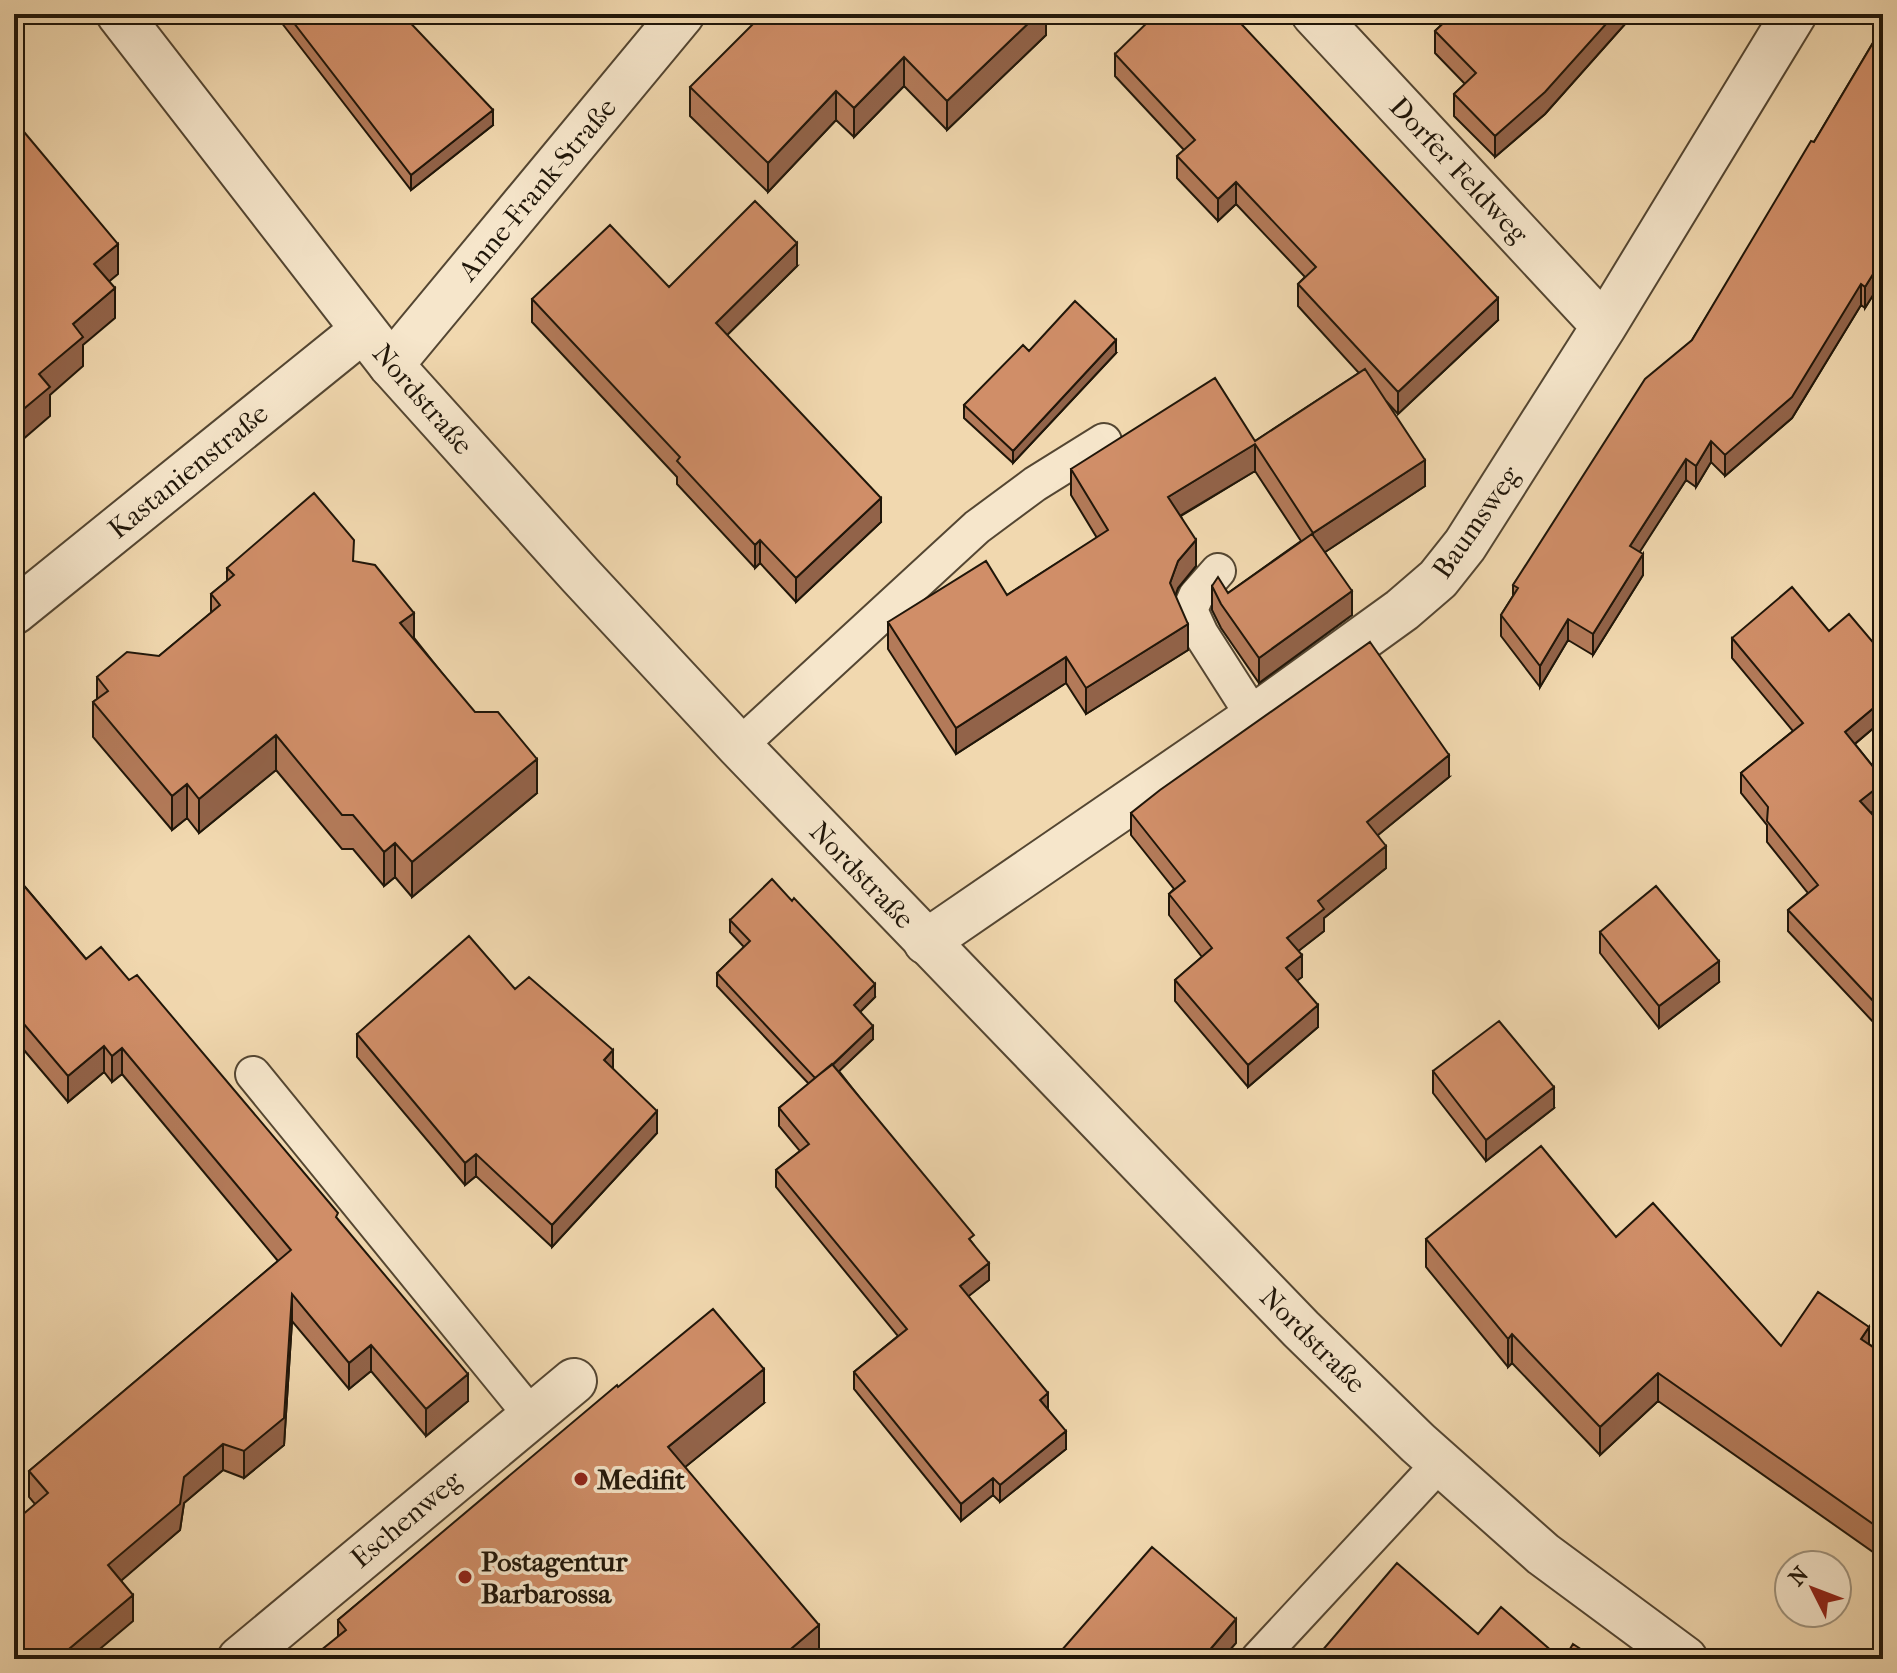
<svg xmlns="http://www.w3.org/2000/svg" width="1897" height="1673" font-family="'IM FELL French Canon',serif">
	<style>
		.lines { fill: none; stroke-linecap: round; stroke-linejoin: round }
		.service-casing { stroke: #544632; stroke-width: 38 }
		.minor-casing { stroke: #544632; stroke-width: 48 }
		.tertiary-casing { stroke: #544632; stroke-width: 48 }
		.service { stroke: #f6e6cb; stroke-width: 34 }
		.minor { stroke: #f6e6cb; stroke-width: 44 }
		.tertiary { stroke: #f6e6cb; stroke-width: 44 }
		.wall { fill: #b37a59; stroke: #201609; stroke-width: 2 }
		.shaded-wall { fill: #926349; stroke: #201609; stroke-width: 2 }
		.building { fill: #d08e68; stroke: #201609; stroke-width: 2 }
		.poi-dot { fill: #8f2418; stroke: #f6e6cb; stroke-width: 3 }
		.labels { text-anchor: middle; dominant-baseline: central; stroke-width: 7; stroke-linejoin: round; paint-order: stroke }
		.street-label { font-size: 28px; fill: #201609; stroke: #f6e6cb }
		.poi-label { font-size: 28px; font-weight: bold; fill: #201609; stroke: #f6e6cb; text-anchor: start }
	</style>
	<rect width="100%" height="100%" fill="#f1d8af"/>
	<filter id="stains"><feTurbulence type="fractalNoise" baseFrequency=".0025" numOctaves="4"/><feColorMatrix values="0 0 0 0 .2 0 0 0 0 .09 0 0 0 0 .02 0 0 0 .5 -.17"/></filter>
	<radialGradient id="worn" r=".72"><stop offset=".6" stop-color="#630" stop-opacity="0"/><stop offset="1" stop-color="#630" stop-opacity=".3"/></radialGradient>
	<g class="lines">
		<!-- service casing -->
		<g class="service-casing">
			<path id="service" d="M 1218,571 L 1196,596 L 1190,610 L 1201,634 L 1254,717
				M 739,746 L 977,527 L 1035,484 L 1104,441
				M 253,1074 L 531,1415
				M 1258,1659 L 1440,1463"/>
		</g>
		<!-- minor casing -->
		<g class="minor-casing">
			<path id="minor" d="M 1314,14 L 1604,326
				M 391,365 L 682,14
				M 14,612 L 363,330
				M 926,942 L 1254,717 L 1402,610 L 1438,579 L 1465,545 L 1604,326 L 1794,14
				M 240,1659 L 574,1381"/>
		</g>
		<!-- tertiary casing -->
		<g class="tertiary-casing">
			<path id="tertiary" d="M 119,14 L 391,365 L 580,575 L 739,746 L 1301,1329 L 1418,1443 L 1543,1554 L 1685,1659"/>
		</g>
		<!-- service -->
		<use href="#service" class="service"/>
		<!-- minor -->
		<use href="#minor" class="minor"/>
		<!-- tertiary -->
		<use href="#tertiary" class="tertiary"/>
	</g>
	<!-- wall -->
	<path class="wall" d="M 281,14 L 402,14 L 493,125 L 411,190 L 281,22 Z
		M 1046,14 L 1046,35 L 947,130 L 904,86 L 854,137 L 836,120 L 768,192 L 690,116 L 690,87 Z
		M 1453,14 L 1634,14 L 1545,114 L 1495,157 L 1454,116 L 1454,94 L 1465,84 L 1435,53 L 1435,31 Z
		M 1883,26 L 1883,279 L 1865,308 L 1861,305 L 1792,418 L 1725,476 L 1711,462 L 1696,487 L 1686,480 L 1639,552 L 1643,575 L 1593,655 L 1568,640 L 1540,687 L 1501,636 L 1501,615 L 1513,596 L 1513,585 L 1692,340 L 1814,142 Z
		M 1115,54 L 1498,320 L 1398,414 L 1386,401 L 1425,486 L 1325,552 L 1352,615 L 1259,683 L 1221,628 L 1212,610 L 1212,586 L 1228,593 L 1301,541 L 1255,471 L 1181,516 L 1196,566 L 1178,588 L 1175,595 L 1188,650 L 1086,714 L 1066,683 L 956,754 L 888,649 L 888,622 L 1007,595 L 1097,538 L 1071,495 L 1071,469 L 1255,441 L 1359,373 L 1298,306 L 1298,284 L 1305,277 L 1236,204 L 1218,221 L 1177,178 L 1177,156 L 1184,150 L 1115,76 Z
		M 797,266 L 727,335 L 881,522 L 796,602 L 760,563 L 755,568 L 677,484 L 677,477 L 532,322 L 532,299 L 669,287 Z
		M 1029,351 L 1116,353 L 1013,463 L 964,418 L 964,405 Z
		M 354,562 L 537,793 L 412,897 L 395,877 L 384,886 L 353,849 L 342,849 L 276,770 L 199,833 L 187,818 L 172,830 L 93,737 L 93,702 L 97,699 L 97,677 L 159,656 L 211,613 L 211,594 L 227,581 L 227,568 Z
		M 1732,638 L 1883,720 L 1855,744 L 1883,779 L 1883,803 L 1871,813 L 1883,826 L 1883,1018 L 1876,1025 L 1788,931 L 1788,910 L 1808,893 L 1767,842 L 1767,825 L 1741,793 L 1741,773 L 1793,731 L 1732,658 Z
		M 1449,777 L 1378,835 L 1386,868 L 1324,918 L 1324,931 L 1298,951 L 1302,977 L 1297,980 L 1318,1027 L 1248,1087 L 1175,1001 L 1175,980 L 1202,957 L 1169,915 L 1169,894 L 1174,889 L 1131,835 L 1131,813 Z
		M 14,874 L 86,959 L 129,980 L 338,1220 L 468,1401 L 426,1436 L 371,1371 L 349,1389 L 292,1321 L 284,1445 L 244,1478 L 223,1470 L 184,1503 L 180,1530 L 121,1580 L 133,1621 L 29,1497 L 29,1471 L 278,1261 L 122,1074 L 112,1082 L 104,1072 L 68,1102 L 18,1043 Z
		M 730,920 L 875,997 L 860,1012 L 873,1039 L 839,1071 L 974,1245 L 989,1280 L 968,1296 L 1048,1409 L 1066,1449 L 1000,1502 L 993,1495 L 961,1521 L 854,1389 L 854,1372 L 898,1336 L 776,1187 L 776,1170 L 800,1151 L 779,1126 L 779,1108 L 809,1084 L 717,986 L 717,973 L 744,947 L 730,932 Z
		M 1600,932 L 1719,982 L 1659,1028 L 1600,953 Z
		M 515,989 L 613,1069 L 657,1133 L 552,1247 L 476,1176 L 465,1185 L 357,1057 L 357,1034 Z
		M 1433,1071 L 1554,1108 L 1486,1161 L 1433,1093 Z
		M 1616,1237 L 1781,1346 L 1869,1344 L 1883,1354 L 1883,1559 L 1658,1401 L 1600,1455 L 1512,1363 L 1508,1367 L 1426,1267 L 1426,1239 Z
		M 618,1387 L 764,1403 L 685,1467 L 819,1659 L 338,1636 L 338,1620 Z"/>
	<!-- shaded-wall -->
	<path class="shaded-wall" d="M 1038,14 L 1046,14 L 1046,35 L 947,130 L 947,101 Z
		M 1615,14 L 1634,14 L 1545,114 L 1495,157 L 1495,136 Z
		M 904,57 L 904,86 L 854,137 L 854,108 Z
		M 836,91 L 836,120 L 768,192 L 768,163 Z
		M 493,110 L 493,125 L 411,190 L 411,175 Z
		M 1236,182 L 1236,204 L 1218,221 L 1218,199 Z
		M 797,243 L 797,266 L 716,346 L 716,323 Z
		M 118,244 L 118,274 L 94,294 L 94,264 Z
		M 1883,258 L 1883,279 L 1865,308 L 1865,287 Z
		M 1861,284 L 1861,305 L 1792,418 L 1725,476 L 1725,455 Z
		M 115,288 L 115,318 L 83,345 L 83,366 L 50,395 L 50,416 L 14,447 L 14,417 L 39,374 L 73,324 Z
		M 1498,298 L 1498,320 L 1398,414 L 1398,392 Z
		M 1116,340 L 1116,353 L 1013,463 L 1013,451 Z
		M 1711,441 L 1711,462 L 1696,487 L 1696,466 Z
		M 1255,444 L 1255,471 L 1168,523 L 1168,497 Z
		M 1686,459 L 1686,480 L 1630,567 L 1630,546 Z
		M 1425,460 L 1425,486 L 1313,560 L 1313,533 Z
		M 881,498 L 881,522 L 796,602 L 796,578 Z
		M 760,540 L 760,563 L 755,568 L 755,545 Z
		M 1196,540 L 1196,566 L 1178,588 L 1170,610 L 1170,583 L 1178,561 Z
		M 1643,554 L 1643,575 L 1593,655 L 1593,634 Z
		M 1352,591 L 1352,615 L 1259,683 L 1259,658 Z
		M 414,613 L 414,647 L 400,623 Z
		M 1568,619 L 1568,640 L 1540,687 L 1540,666 Z
		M 1188,624 L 1188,650 L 1086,714 L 1086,688 Z
		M 1066,657 L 1066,683 L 956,754 L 956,728 Z
		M 1883,700 L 1883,720 L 1845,752 L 1845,732 Z
		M 276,735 L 276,770 L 199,833 L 199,799 Z
		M 1449,755 L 1449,777 L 1367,844 L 1367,822 Z
		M 537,759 L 537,793 L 412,897 L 412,862 Z
		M 1883,783 L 1883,803 L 1860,822 L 1860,801 Z
		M 187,784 L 187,818 L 172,830 L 172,796 Z
		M 395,843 L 395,877 L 384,886 L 384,852 Z
		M 1386,846 L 1386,868 L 1324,918 L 1324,931 L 1287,960 L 1287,938 L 1318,901 Z
		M 1302,955 L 1302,977 L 1286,989 L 1286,968 Z
		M 1719,961 L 1719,982 L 1659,1028 L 1659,1006 Z
		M 875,984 L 875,997 L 854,1018 L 854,1005 Z
		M 1883,998 L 1883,1018 L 1876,1025 L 1876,1004 Z
		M 1318,1005 L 1318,1027 L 1248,1087 L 1248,1065 Z
		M 18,1017 L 18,1043 L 14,1047 L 14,1020 Z
		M 873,1026 L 873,1039 L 817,1092 L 817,1080 Z
		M 104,1046 L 104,1072 L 68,1102 L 68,1076 Z
		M 122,1048 L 122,1074 L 112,1082 L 112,1056 Z
		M 613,1050 L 613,1072 L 604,1060 Z
		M 1554,1087 L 1554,1108 L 1486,1161 L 1486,1140 Z
		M 657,1111 L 657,1133 L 552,1247 L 552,1225 Z
		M 476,1154 L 476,1176 L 465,1185 L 465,1163 Z
		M 989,1263 L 989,1280 L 960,1303 L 960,1286 Z
		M 292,1294 L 292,1321 L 284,1445 L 244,1478 L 244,1451 Z
		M 1869,1327 L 1869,1356 L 1861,1339 Z
		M 1512,1334 L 1512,1363 L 1508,1367 L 1508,1339 Z
		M 371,1345 L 371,1371 L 349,1389 L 349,1363 Z
		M 764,1369 L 764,1403 L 668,1481 L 668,1447 Z
		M 1658,1373 L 1658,1401 L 1600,1455 L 1600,1427 Z
		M 468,1374 L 468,1401 L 426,1436 L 426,1409 Z
		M 1048,1393 L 1048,1410 L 1040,1400 Z
		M 1066,1431 L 1066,1449 L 1000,1502 L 1000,1485 Z
		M 223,1444 L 223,1470 L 184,1503 L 180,1530 L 108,1592 L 108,1565 L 184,1477 Z
		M 993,1478 L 993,1495 L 961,1521 L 961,1504 Z
		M 133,1595 L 133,1621 L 88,1659 L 57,1659 Z
		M 1236,1619 L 1236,1643 L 1222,1659 L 1202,1659 Z
		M 819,1625 L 819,1659 L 779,1659 Z"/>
	<!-- building -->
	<path class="building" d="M 287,14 L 402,14 L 493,110 L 411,175 Z
		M 763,14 L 1038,14 L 947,101 L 904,57 L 854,108 L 836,91 L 768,163 L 690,87 Z
		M 1156,14 L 1232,14 L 1498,298 L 1398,392 L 1298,284 L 1316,267 L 1236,182 L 1218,199 L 1177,156 L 1195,140 L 1115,54 Z
		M 1453,14 L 1615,14 L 1545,92 L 1495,136 L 1454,94 L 1476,73 L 1435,31 Z
		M 1883,26 L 1883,258 L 1865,287 L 1861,284 L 1792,397 L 1725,455 L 1711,441 L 1696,466 L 1686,459 L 1630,546 L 1643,554 L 1593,634 L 1568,619 L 1540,666 L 1501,615 L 1518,588 L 1513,585 L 1645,379 L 1692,340 L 1811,141 L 1814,142 Z
		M 14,120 L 118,244 L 94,264 L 115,288 L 73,324 L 83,337 L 39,374 L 50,387 L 14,417 Z
		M 755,201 L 797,243 L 716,323 L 881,498 L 796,578 L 760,540 L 755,545 L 677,461 L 680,457 L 532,299 L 610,225 L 669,287 Z
		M 1075,301 L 1116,340 L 1013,451 L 964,405 L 1023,345 L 1029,351 Z
		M 1365,369 L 1425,460 L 1313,533 L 1255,444 L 1168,497 L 1196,540 L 1178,561 L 1170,583 L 1188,624 L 1086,688 L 1066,657 L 956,728 L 888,622 L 986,561 L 1007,595 L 1108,530 L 1071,469 L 1215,378 L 1255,441 Z
		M 314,493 L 354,540 L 353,561 L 375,565 L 414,613 L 400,623 L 475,712 L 498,712 L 537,759 L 412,862 L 395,843 L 384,852 L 353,815 L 342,815 L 276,735 L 199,799 L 187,784 L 172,796 L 93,702 L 108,691 L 97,677 L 127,652 L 159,656 L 220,605 L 211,594 L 234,575 L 227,568 Z
		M 1312,534 L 1352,591 L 1259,658 L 1221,604 L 1212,586 L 1218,577 L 1228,593 Z
		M 1792,587 L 1829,631 L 1849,614 L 1883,654 L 1883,700 L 1845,732 L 1883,779 L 1883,783 L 1860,801 L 1883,826 L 1883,998 L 1876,1004 L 1788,910 L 1818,885 L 1767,821 L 1768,807 L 1741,773 L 1803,723 L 1732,638 Z
		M 1370,642 L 1449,755 L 1367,822 L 1386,846 L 1318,901 L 1324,909 L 1287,938 L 1302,955 L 1286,968 L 1318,1005 L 1248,1065 L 1175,980 L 1212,948 L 1169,894 L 1185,881 L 1131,813 L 1160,790 Z
		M 14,874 L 86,959 L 101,947 L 129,980 L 137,975 L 338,1213 L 336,1217 L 468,1374 L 426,1409 L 371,1345 L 349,1363 L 292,1294 L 284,1418 L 244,1451 L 223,1444 L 184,1477 L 180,1504 L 108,1565 L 133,1595 L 57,1659 L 14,1659 L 14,1522 L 48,1493 L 29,1471 L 291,1250 L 122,1048 L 112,1056 L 104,1046 L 68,1076 L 18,1017 L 14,1020 Z
		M 772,879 L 792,901 L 794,898 L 875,984 L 854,1005 L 873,1026 L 833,1064 L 815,1078 L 717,973 L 750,941 L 730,920 Z
		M 1656,886 L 1719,961 L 1659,1006 L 1600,932 Z
		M 469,936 L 515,989 L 529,977 L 613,1050 L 604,1060 L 657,1111 L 552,1225 L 476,1154 L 465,1163 L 357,1034 Z
		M 1499,1021 L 1554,1087 L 1486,1140 L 1433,1071 Z
		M 832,1064 L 974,1235 L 969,1239 L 989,1263 L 960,1286 L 1048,1393 L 1040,1400 L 1066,1431 L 1000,1485 L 993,1478 L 961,1504 L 854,1372 L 907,1329 L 776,1170 L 809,1144 L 779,1108 Z
		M 1541,1146 L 1616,1237 L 1653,1203 L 1781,1346 L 1818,1292 L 1869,1327 L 1861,1339 L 1883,1354 L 1883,1531 L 1658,1373 L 1600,1427 L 1512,1334 L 1508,1339 L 1426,1239 Z
		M 713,1309 L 764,1369 L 668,1447 L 819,1625 L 779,1659 L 310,1659 L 346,1630 L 338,1620 L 617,1385 L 618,1387 Z
		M 1152,1547 L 1236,1619 L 1202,1659 L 1054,1659 Z
		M 1397,1563 L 1478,1634 L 1501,1607 L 1561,1659 L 1315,1659 Z
		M 1573,1644 L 1596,1659 L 1564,1659 Z"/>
	<!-- markers -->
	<g class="poi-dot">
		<circle cx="581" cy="1479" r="8"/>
		<circle cx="465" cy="1577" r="8"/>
	</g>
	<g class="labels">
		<!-- street labels -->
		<g class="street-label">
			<text transform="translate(1459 170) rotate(47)">Dorfer Feldweg</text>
			<text transform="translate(537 189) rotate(-50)">Anne-Frank-Straße</text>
			<text transform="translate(423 399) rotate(49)">Nordstraße</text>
			<text transform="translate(188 471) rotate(-39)">Kastanienstraße</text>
			<text transform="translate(1476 522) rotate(-55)">Baumsweg</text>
			<text transform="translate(862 875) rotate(46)">Nordstraße</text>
			<text transform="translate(1313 1340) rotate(45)">Nordstraße</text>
			<text transform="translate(406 1519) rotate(-40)">Eschenweg</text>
		</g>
		<!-- poi labels -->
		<g class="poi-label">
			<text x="597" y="1479">Medifit</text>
			<text x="481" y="1561">Postagentur<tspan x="481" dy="32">Barbarossa</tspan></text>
		</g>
	</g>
	<!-- margin -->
	<rect width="1897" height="1673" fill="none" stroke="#f1d8af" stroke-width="48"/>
	<rect x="16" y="16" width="1865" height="1641" fill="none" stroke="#201609" stroke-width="4"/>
	<rect x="24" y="24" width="1849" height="1625" fill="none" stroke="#201609" stroke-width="2"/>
	<!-- north arrow -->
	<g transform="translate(1813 1589) rotate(312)"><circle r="38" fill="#f6e6cb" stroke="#a0937d" stroke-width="2"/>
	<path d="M0-6L14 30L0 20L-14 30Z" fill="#8f2418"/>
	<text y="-12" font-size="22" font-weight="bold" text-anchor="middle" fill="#201609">N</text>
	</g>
	<rect width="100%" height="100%" filter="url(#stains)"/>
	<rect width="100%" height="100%" fill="url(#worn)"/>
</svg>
